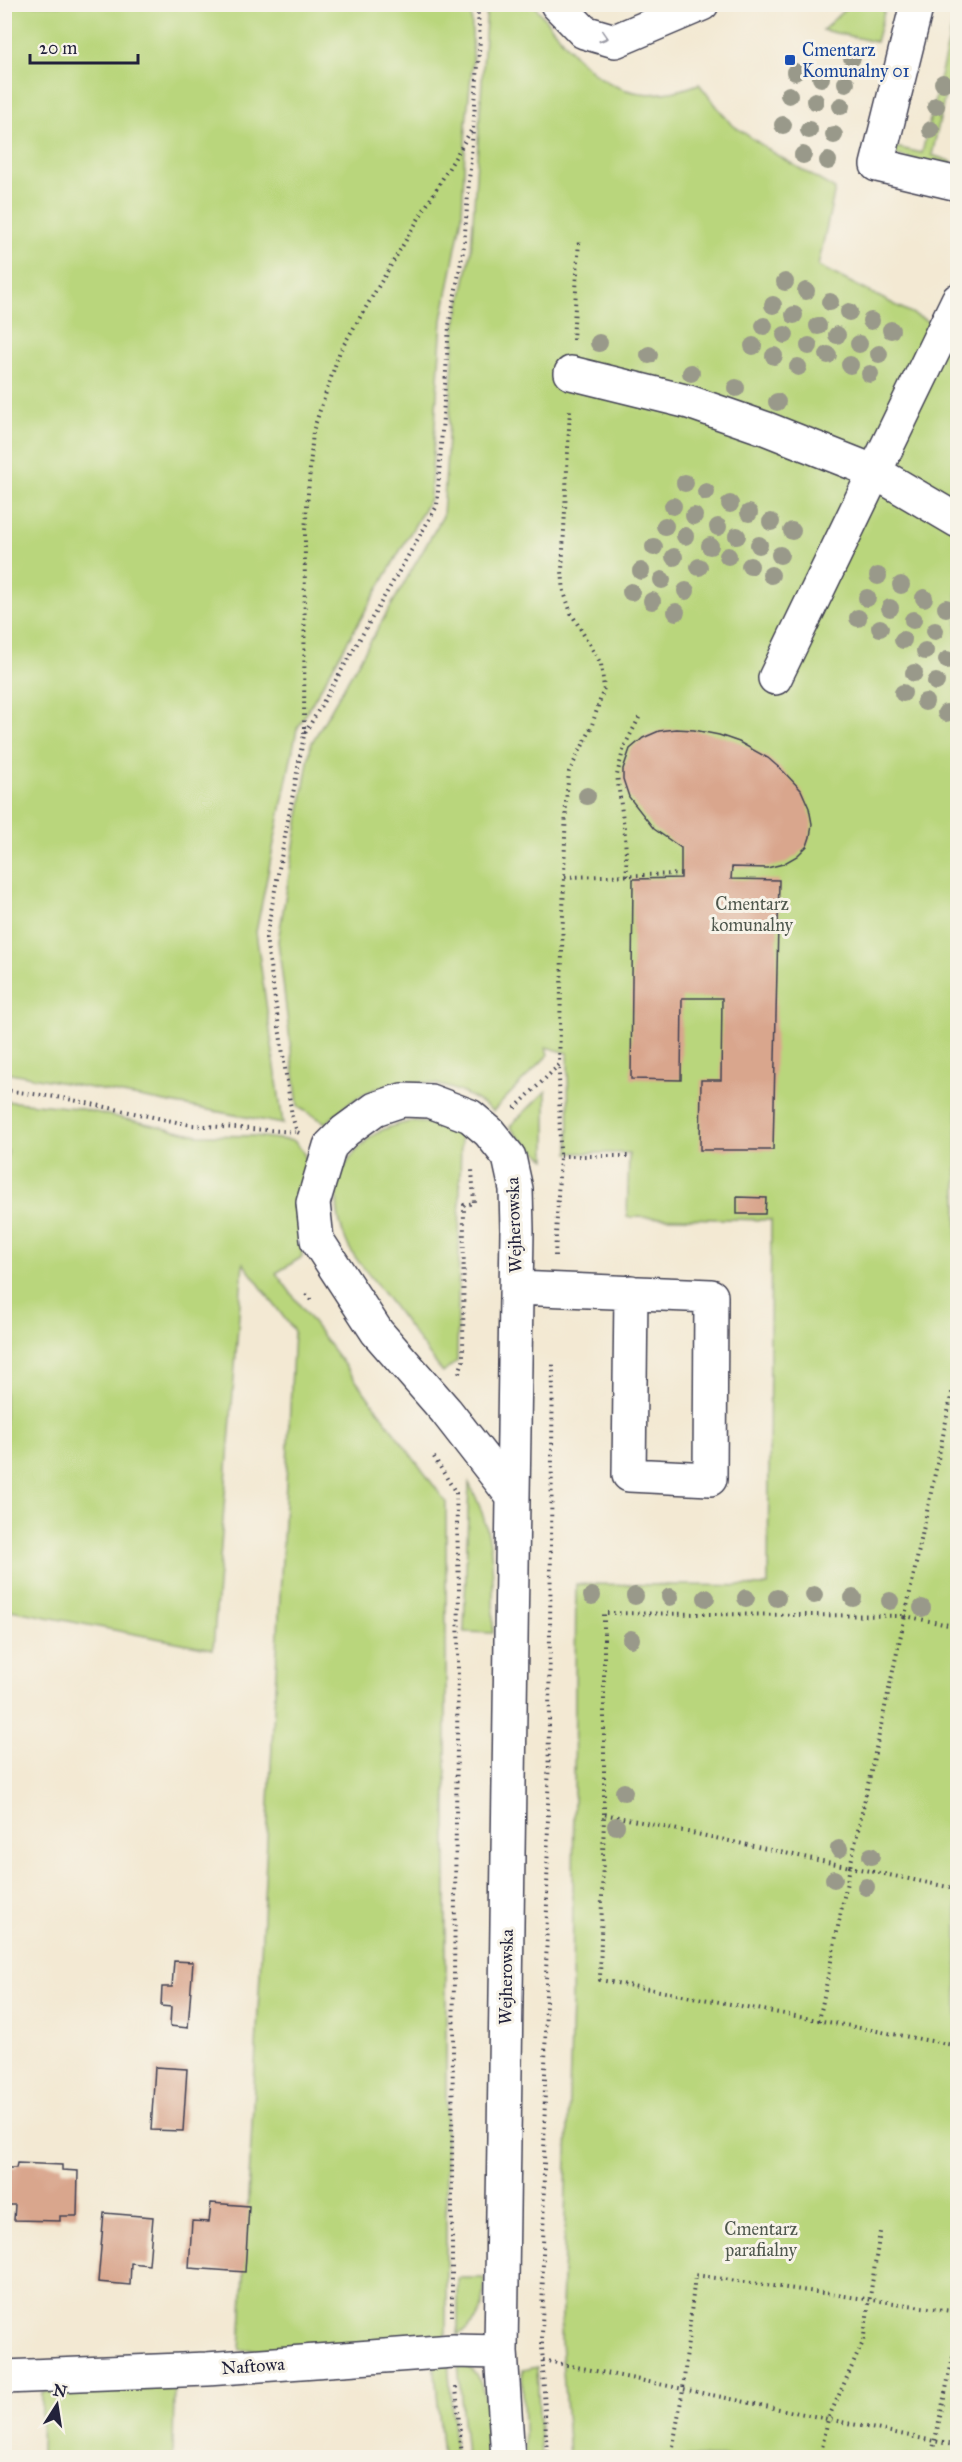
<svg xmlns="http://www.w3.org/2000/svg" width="962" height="2462" font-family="'IM FELL Great Primer',serif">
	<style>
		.green { fill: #b9d67c; stroke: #6e7c5c; stroke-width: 1.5 }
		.building { fill: #d9a68d }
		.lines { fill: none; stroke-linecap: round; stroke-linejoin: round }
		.minor-casing { stroke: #414052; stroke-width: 36 }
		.path { stroke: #414052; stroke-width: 4; stroke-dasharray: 1.5 4.5; stroke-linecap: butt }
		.minor { stroke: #fff; stroke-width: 33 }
		.tree { fill: #99998a }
		.oneway { stroke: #9c9ca7 }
		.transit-dot { fill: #1a4fb4; stroke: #f7f3e8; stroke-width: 2 }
		.labels { text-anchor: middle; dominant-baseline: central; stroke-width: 6; stroke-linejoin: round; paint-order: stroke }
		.transit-label { font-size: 18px; fill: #164399; stroke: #f7f3e8; text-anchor: start }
		.park-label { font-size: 18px; fill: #4f584e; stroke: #f7f3e8 }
		.street-label { font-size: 18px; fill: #22223b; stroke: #f7f3e8 }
	</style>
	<rect width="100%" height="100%" fill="#f7f3e8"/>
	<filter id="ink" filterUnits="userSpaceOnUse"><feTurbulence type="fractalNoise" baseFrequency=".0167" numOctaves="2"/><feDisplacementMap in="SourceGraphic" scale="12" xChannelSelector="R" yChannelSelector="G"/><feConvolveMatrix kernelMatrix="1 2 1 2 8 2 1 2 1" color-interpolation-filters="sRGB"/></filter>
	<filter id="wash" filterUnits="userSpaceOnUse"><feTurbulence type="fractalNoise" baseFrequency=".008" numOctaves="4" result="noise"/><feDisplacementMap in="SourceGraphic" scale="24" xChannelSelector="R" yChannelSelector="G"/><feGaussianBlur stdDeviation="1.35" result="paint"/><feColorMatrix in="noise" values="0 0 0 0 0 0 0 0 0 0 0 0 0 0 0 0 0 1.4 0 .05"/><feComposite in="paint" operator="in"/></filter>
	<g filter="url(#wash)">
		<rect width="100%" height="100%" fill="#f3e9d3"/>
		<!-- green -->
		<path class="green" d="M 4,5 L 471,5 L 473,58 L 466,124 L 462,216 L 442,320 L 430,499 L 297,729 L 256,932 L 283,1124 L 5,1072 Z
			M 487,5 L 534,5 C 581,64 614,116 699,84 L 731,124 L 777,155 L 835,189 L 818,266 L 957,336 L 957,2457 L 569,2457 L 561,2341 L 572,2002 L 576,1584 L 768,1586 L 771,1220 L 627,1217 L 629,1153 L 569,1153 L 568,1053 L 546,1047 L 548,1055 L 493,1111 C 451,1079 397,1070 351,1102 C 342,1108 335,1116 326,1123 L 298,1107 L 278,941 L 311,744 L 443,516 L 455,328 L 471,252 Z
			M 849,5 L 886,5 L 876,42 L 823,30 Z
			M 957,5 L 957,41 L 932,155 L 952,162 L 948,168 L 896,155 L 895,147 L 922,153 Z
			M 546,1091 L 546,1159 L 516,1135 L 510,1126 Z
			M 4,1101 L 77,1108 L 198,1135 L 255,1136 L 294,1141 L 303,1152 L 307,1162 L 299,1217 L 302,1257 L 276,1273 L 446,1502 L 446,2340 L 240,2350 L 294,1331 L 243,1263 L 213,1649 L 5,1609 L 4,1174 L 8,1151 L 5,1150 Z
			M 410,1122 L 432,1123 L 461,1133 L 457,1361 L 443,1373 C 420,1342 397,1311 374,1281 C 365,1269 352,1256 347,1243 C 334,1214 332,1181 352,1156 C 370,1134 382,1127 410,1122 Z
			M 469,1483 C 497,1535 493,1576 493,1633 L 464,1632 Z
			M 458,2278 L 484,2278 C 484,2307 484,2319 458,2335 Z
			M 448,2361 L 456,2457 L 443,2457 L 434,2362 Z
			M 458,2362 C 495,2375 485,2426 487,2457 L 466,2457 Z
			M 537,2367 L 541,2457 L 525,2457 L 522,2370 Z
			M 174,2384 L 173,2457 L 41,2458 L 42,2392 Z"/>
		<g id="blocks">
			<!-- building -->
			<path class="building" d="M 676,729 L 694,730 L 719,735 L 739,742 L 768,758 L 784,772 L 801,790 L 809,808 L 812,824 L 810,837 L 807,846 L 797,856 L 783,864 L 767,868 L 732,867 L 731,879 L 779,880 L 773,1150 L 700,1150 L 701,1080 L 721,1080 L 722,998 L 682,998 L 681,1080 L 631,1079 L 633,879 L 681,878 L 681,848 L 654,829 L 629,797 L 623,779 L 623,769 L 630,749 L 643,738 L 659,731 Z
				M 737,1197 L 766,1198 L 765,1214 L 737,1214 Z
				M 174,1961 L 193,1962 L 188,2028 L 170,2026 L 171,2007 L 161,2006 L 162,1987 L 172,1987 Z
				M 155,2067 L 187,2069 L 183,2131 L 151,2130 Z
				M 17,2163 L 62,2165 L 62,2170 L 78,2171 L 77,2216 L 60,2216 L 60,2221 L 14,2220 L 15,2205 L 8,2205 L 8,2168 L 16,2168 Z
				M 211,2203 L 249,2206 L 245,2272 L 189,2268 L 192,2221 L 209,2222 Z
				M 104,2213 L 153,2217 L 149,2265 L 131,2263 L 130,2285 L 98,2282 Z"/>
		</g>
	</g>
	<g filter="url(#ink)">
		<use href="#blocks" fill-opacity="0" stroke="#414052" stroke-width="1.5"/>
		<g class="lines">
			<!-- minor casing -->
			<g class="minor-casing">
				<path id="minor" d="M 557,4 L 584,32 L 615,41 L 702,4
					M 917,4 L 877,165 L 958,184
					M 571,373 L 689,402 L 767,429 L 873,471 L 958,521
					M 775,678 L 958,300
					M 516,1288 L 711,1296 L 710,1479 L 629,1475 L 631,1292
					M 4,2377 L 207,2369 L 453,2351 L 501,2352
					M 508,2458 L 501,2352 L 513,1497 L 446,1411 L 377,1332 L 317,1240 L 313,1203 L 330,1146 L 345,1131 L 375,1109 L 402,1100 L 430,1101 L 470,1116 L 489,1132 L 509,1157 L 516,1189 L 517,1230 L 513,1497"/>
			</g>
			<!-- path -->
			<path class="path" d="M 573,340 L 579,240
				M 304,734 L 305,531 L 313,431 L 340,351 L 472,129
				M 627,876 L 625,835 L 617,775 L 624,747 L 641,714
				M 565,877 L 681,874
				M 4,1090 L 63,1098 L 191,1125 L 297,1132
				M 515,1108 L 559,1065 L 566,801 L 569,772 L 590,731 L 604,688 L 601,664 L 571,613 L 564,592 L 562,571 L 570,408
				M 299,1133 L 297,1132 L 292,1116 L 266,938 L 304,735 L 437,506 L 449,326 L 464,246 L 480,39 L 477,4
				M 560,1156 L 629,1156
				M 555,1256 L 560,1156 L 559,1066
				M 306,1294 L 313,1303
				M 957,1369 L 905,1616 L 958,1627
				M 459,1373 L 463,1361 L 464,1205 L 474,1203 L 472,1169
				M 434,1457 L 456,1493 L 459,1587 L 452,2132 L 452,2316
				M 604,1814 L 604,1613 L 905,1616 L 850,1867 L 604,1814 L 600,1980 L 958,2046
				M 819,2021 L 850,1867 L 958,1889
				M 543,2360 L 958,2446
				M 456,2387 L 462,2458
				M 547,2458 L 542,2346 L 553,1362
				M 671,2458 L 683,2389 L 695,2275 L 958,2312
				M 820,2458 L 828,2419 L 863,2342 L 880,2232
				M 931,2458 L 958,2334"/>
			<!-- minor -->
			<use href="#minor" class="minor"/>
		</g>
		<!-- trees -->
		<g class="tree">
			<circle cx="852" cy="58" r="9"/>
			<circle cx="795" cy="72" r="9"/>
			<circle cx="821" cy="78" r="9"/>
			<circle cx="846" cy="83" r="9"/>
			<circle cx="943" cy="83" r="9"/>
			<circle cx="789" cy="95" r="9"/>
			<circle cx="815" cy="101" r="9"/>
			<circle cx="841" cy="106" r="9"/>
			<circle cx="936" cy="106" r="9"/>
			<circle cx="783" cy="125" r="9"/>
			<circle cx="809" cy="130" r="9"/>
			<circle cx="931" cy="130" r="9"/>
			<circle cx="834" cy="135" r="9"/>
			<circle cx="803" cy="155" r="9"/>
			<circle cx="828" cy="161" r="9"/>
			<circle cx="785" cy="282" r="9"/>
			<circle cx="806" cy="291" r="9"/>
			<circle cx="830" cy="302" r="9"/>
			<circle cx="773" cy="305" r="9"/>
			<circle cx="849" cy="312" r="9"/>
			<circle cx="794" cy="315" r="9"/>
			<circle cx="871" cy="321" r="9"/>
			<circle cx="764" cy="326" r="9"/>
			<circle cx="818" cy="326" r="9"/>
			<circle cx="891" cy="330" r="9"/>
			<circle cx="785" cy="335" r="9"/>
			<circle cx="837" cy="335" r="9"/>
			<circle cx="599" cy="343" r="9"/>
			<circle cx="859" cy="344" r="9"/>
			<circle cx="753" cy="346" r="9"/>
			<circle cx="809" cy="346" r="9"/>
			<circle cx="879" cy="354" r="9"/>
			<circle cx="649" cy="355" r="9"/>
			<circle cx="828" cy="355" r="9"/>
			<circle cx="774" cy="356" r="9"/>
			<circle cx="850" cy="365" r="9"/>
			<circle cx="798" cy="367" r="9"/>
			<circle cx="691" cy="373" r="9"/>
			<circle cx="870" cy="374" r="9"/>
			<circle cx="736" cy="388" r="9"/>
			<circle cx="777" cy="402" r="9"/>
			<circle cx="685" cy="483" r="9"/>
			<circle cx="706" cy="492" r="9"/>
			<circle cx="730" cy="504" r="9"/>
			<circle cx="673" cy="506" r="9"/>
			<circle cx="749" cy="513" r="9"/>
			<circle cx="694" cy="516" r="9"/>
			<circle cx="771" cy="522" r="9"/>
			<circle cx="665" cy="526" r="9"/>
			<circle cx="718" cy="527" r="9"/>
			<circle cx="792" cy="531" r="9"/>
			<circle cx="685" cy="536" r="9"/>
			<circle cx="737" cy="536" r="9"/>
			<circle cx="759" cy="545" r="9"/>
			<circle cx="710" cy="546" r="9"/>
			<circle cx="654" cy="547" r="9"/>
			<circle cx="780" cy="555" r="9"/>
			<circle cx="728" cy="556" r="9"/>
			<circle cx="674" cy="557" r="9"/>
			<circle cx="750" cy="566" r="9"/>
			<circle cx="699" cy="567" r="9"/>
			<circle cx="641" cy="571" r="9"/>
			<circle cx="771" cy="575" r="9"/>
			<circle cx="878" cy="576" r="9"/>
			<circle cx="662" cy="580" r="9"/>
			<circle cx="901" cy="585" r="9"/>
			<circle cx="686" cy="591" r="9"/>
			<circle cx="631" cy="592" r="9"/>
			<circle cx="867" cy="598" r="9"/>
			<circle cx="924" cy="598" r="9"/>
			<circle cx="652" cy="601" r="9"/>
			<circle cx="890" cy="608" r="9"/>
			<circle cx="946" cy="608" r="9"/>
			<circle cx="676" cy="612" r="9"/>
			<circle cx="858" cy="618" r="9"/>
			<circle cx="913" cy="620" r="9"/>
			<circle cx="880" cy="628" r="9"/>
			<circle cx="935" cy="631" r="9"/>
			<circle cx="903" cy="640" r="9"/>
			<circle cx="925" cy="651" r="9"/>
			<circle cx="947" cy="660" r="9"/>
			<circle cx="914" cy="673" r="9"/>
			<circle cx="936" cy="682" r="9"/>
			<circle cx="903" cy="693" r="9"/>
			<circle cx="925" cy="702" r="9"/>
			<circle cx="946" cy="713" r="9"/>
			<circle cx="587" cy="796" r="9"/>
			<circle cx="814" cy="1595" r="9"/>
			<circle cx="592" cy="1596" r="9"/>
			<circle cx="635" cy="1596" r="9"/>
			<circle cx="670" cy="1597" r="9"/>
			<circle cx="706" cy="1598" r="9"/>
			<circle cx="746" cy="1598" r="9"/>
			<circle cx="777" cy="1598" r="9"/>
			<circle cx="853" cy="1598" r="9"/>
			<circle cx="890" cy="1601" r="9"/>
			<circle cx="922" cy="1608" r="9"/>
			<circle cx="631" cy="1639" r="9"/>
			<circle cx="624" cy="1792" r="9"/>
			<circle cx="616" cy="1826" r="9"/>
			<circle cx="839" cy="1849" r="9"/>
			<circle cx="871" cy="1856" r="9"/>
			<circle cx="834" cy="1879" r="9"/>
			<circle cx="866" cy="1887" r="9"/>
		</g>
		<!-- one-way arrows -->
		<defs><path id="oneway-chevron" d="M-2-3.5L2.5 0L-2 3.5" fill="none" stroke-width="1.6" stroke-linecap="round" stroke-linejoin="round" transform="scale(1.5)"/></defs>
		<use class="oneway" href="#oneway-chevron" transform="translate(604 37) rotate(17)"/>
	</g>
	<!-- markers -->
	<rect class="transit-dot" x="784" y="54" width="12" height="12" rx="3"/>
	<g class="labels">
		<!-- transit labels -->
		<g class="transit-label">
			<text x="802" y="50">Cmentarz<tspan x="802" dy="21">Komunalny 01</tspan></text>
		</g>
		<!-- park labels -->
		<g class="park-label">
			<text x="752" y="904">Cmentarz<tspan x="752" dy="21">komunalny</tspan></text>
			<text x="761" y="2229">Cmentarz<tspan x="761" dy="21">parafialny</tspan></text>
		</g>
		<!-- street labels -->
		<g class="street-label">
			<text transform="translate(514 1225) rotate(-92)">Wejherowska</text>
			<text transform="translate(506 1977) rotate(-89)">Wejherowska</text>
			<text transform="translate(253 2366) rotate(-4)">Naftowa</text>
		</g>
	</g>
	<!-- margin -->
	<rect width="962" height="2462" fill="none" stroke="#f7f3e8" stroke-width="24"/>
	<!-- north arrow -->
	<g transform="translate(57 2405) rotate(12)" stroke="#f7f3e8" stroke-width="4.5" paint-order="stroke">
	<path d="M0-4.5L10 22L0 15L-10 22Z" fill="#22223b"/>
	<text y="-9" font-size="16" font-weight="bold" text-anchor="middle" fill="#22223b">N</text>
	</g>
	<!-- scale -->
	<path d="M30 54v9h108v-9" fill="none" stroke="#22223b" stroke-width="3"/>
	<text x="39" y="54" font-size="18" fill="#22223b" stroke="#f7f3e8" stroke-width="4.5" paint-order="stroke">20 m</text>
</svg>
